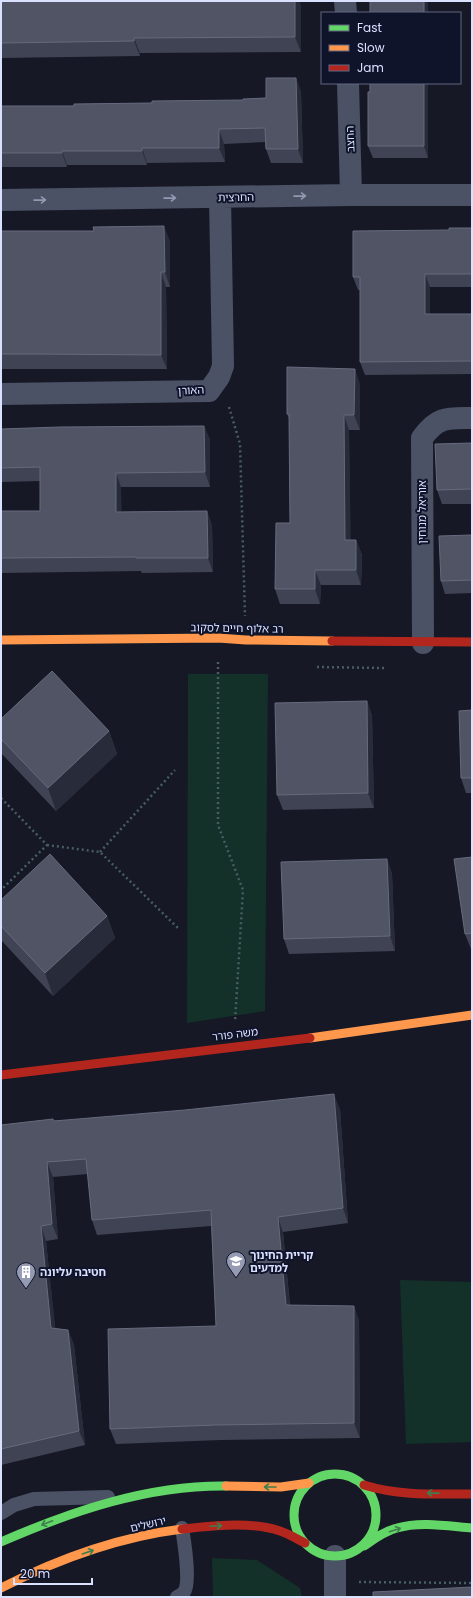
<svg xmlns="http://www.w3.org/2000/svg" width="473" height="1598" font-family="Poppins,'Noto Sans Hebrew',sans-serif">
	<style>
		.green { fill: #133128 }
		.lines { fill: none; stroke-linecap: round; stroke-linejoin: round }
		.path { stroke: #475e64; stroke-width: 2.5; stroke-dasharray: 2 3; stroke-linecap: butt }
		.lane { stroke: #4b5266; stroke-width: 14 }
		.street { stroke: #4b5266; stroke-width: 22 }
		.fast { stroke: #63d668; stroke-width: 9 }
		.slow { stroke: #ff974d; stroke-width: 9 }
		.jam { stroke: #b3261e; stroke-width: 9 }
		.wall { fill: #404353 }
		.shaded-wall { fill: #282b39 }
		.building { fill: #505465; stroke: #666a7e }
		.oneway { stroke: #929ab2 }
		.oneway2 { stroke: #3e7f4d }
		.labels { text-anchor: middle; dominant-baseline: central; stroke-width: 4; stroke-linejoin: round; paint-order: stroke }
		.street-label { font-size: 11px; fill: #dae1ff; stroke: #10142b }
		.poi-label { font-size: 11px; font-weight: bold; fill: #dae1ff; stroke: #10142b; text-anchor: start }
	</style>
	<rect width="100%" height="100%" fill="#161825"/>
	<!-- green -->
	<path class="green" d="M 188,674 L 268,674 L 265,1011 L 187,1023 Z
		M 400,1280 L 472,1282 L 472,1442 L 406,1444 Z
		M 212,1558 L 257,1560 L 300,1588 L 302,1597 L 213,1597 Z"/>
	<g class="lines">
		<!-- path -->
		<path class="path" d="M 229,407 L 240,444 L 245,616
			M 218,662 L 218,825 L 243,890 L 235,1022
			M 317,667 L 384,668
			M 1,798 L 47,845 L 1,890
			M 47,845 L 100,852 L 178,928
			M 100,852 L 175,770
			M 359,1582 L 472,1583"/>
		<!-- lane -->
		<path class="lane" d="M 1,1513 L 14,1505 L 34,1499 L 108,1497
			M 177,1597 C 179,1596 183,1594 184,1592 C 191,1583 184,1540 182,1528"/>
		<!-- street -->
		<path class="street" d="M 345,1 L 346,13
			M 348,83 L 351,195
			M 1,200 L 351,195 L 472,195
			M 1,394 L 209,391 L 219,377 L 223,366 L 220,197
			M 423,643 L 422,438 C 438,416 448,418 472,418
			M 335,1556 L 335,1597"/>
		<!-- fast -->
		<path class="fast" d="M294 1515a41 41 0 1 1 82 0a41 41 0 1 1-82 0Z
			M 1,1542 C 72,1511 148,1485 226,1486
			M 364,1546 C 374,1539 385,1531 397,1528 C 420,1521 448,1526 472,1528"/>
		<!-- slow -->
		<path class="slow" d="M 1,640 L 218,638 L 246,640 L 332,641
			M 310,1038 L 472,1015
			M 226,1486 L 281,1487 L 309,1483
			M 1,1588 C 58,1559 118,1537 182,1529"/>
		<!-- jam -->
		<path class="jam" d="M 332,641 L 472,642
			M 1,1075 L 310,1038
			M 364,1485 C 399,1496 435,1494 472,1494
			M 182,1529 C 213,1526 250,1521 280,1531 C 289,1534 297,1539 305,1543"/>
	</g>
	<!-- wall -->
	<path class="wall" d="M 1,1 L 301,5 L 301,52 L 140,53 L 140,56 L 1,58 Z
		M 296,78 L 301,92 L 303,163 L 271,163 L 266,149 L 265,142 L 224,144 L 225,162 L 147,163 L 147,165 L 67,165 L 67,167 L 1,167 L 1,106 L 74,106 L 243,100 L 266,98 Z
		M 370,83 L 428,83 L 428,158 L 373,158 L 368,146 Z
		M 472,228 L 472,287 L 430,287 L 430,314 L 472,314 L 472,374 L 365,375 L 360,362 L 360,290 L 358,290 L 353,277 L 449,230 Z
		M 1,231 L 170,241 L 170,287 L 166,287 L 167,369 L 1,369 Z
		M 360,384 L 360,430 L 349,430 L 350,540 L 356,540 L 362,555 L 361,585 L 321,585 L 320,604 L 280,604 L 275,589 L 290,523 L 289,418 L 287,414 Z
		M 204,426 L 210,440 L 210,487 L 121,487 L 121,512 L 207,511 L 212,526 L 213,572 L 142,573 L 141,571 L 1,573 L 1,511 L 40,511 L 40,481 L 1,482 L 1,429 Z
		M 472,443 L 472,504 L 442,504 L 437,490 Z
		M 472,535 L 472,593 L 445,594 L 441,581 Z
		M 367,701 L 372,716 L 374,808 L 283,810 L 277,795 Z
		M 472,710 L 472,793 L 466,793 L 461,778 Z
		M 1,719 L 109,731 L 117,754 L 56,811 L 1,753 Z
		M 472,857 L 472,949 L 471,949 L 465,934 Z
		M 387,859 L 392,874 L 395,951 L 289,954 L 284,939 Z
		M 1,900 L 107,916 L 115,938 L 53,996 L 1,940 Z
		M 340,1109 L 348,1223 L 283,1232 L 290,1305 L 354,1306 L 359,1321 L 360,1438 L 221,1440 L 116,1444 L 110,1429 L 216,1326 L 211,1226 L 97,1235 L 92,1220 L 88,1174 L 53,1177 L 58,1239 L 46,1241 L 55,1329 L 68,1330 L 74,1345 L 85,1445 L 1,1465 L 1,1125 L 54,1121 Z"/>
	<!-- shaded-wall -->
	<path class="shaded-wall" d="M 295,1 L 299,1 L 301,5 L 301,52 L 295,37 Z
		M 424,1 L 428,1 L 428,13 L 424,13 Z
		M 134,38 L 140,53 L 140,56 L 134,41 Z
		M 296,78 L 301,92 L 303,163 L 298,149 Z
		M 424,83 L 428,83 L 428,158 L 424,146 Z
		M 219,129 L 224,144 L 225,162 L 219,148 Z
		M 142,148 L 147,163 L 147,165 L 142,151 Z
		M 62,151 L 67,165 L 67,167 L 62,153 Z
		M 164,226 L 170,241 L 170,287 L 165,272 Z
		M 161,272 L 166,287 L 167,369 L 161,355 Z
		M 425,274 L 430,287 L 430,327 L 425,314 Z
		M 355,369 L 360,384 L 360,430 L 354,415 Z
		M 344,415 L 349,430 L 351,555 L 345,540 Z
		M 204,426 L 210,440 L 210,487 L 205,472 Z
		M 116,473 L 121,487 L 122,527 L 116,512 Z
		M 207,511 L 212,526 L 213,572 L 208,558 Z
		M 356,540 L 362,555 L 361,585 L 356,570 Z
		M 315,570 L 321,585 L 320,604 L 315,589 Z
		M 367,701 L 372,716 L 374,808 L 368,793 Z
		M 109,731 L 117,754 L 56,811 L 48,788 Z
		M 387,859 L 392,874 L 395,951 L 390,936 Z
		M 107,916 L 115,938 L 53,996 L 45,973 Z
		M 334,1094 L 340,1109 L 348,1223 L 343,1208 Z
		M 47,1162 L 53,1177 L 58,1239 L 52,1224 Z
		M 278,1217 L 283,1232 L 291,1320 L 286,1305 Z
		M 41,1226 L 46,1241 L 57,1343 L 51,1328 Z
		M 354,1306 L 359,1321 L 360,1438 L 354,1423 Z
		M 68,1330 L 74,1345 L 85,1445 L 79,1431 Z"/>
	<!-- building -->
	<path class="building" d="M 1,1 L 295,1 L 295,37 L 134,38 L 134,41 L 1,43 Z
		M 370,1 L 424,1 L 424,13 L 370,13 Z
		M 266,78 L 296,78 L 298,149 L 266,149 L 265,128 L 219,129 L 219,148 L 142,148 L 142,151 L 62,151 L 62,153 L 1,153 L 1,106 L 74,106 L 74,104 L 152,103 L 152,101 L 243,100 L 243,99 L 266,98 Z
		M 370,83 L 424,83 L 424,146 L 368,146 L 368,92 L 370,92 Z
		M 164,226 L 165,272 L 161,272 L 161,355 L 35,354 L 1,354 L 1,231 L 94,231 L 93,227 Z
		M 449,228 L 472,228 L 472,274 L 425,274 L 425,314 L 472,314 L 472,361 L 360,362 L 360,277 L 353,277 L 353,231 L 449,230 Z
		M 287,367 L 355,369 L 354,415 L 344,415 L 345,540 L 356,540 L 356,570 L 315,570 L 315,589 L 275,589 L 276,523 L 290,523 L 289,414 L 287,414 Z
		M 204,426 L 205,472 L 116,473 L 116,512 L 207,511 L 208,558 L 136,558 L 136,557 L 1,558 L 1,511 L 40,511 L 40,467 L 1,468 L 1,429 L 60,427 Z
		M 472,443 L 472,489 L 437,490 L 435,444 Z
		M 472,535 L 472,580 L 441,581 L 439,536 Z
		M 52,671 L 109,731 L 48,788 L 1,739 L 1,719 Z
		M 367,701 L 368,793 L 277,795 L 275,703 Z
		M 472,710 L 472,778 L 461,778 L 459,711 Z
		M 50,854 L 107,916 L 45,973 L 1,926 L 1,900 Z
		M 472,857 L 472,933 L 465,934 L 454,859 Z
		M 387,859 L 390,936 L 284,939 L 281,862 Z
		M 334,1094 L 343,1208 L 278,1217 L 286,1305 L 354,1306 L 354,1423 L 215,1425 L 110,1429 L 108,1329 L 216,1326 L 211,1210 L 92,1220 L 86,1159 L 47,1162 L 52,1224 L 41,1226 L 51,1328 L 68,1330 L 79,1431 L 1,1449 L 1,1125 L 53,1119 L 54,1121 L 185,1110 Z
		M 472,1587 L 472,1597 L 373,1597 L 373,1592 Z"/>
	<!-- one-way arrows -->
	<defs><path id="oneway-shaft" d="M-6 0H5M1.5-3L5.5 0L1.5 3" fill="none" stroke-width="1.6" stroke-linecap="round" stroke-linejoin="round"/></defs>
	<g class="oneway">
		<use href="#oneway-shaft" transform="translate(300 196) rotate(-1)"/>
		<use href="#oneway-shaft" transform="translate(170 198) rotate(-1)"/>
		<use href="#oneway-shaft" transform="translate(40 200) rotate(-1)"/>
	</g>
	<g class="oneway2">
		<use href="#oneway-shaft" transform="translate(270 1487) rotate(180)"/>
		<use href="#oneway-shaft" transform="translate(433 1493) rotate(-179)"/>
		<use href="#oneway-shaft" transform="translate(47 1523) rotate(159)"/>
		<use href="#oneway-shaft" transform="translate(216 1526) rotate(-3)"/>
		<use href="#oneway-shaft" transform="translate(395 1530) rotate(-18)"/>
		<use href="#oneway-shaft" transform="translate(88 1552) rotate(-19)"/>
	</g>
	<!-- icons -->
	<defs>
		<g id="school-pin" transform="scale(1)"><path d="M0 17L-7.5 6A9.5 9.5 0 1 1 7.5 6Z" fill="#959bb3" stroke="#10142b"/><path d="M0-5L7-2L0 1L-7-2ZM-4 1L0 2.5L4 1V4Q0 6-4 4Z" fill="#fff"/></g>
		<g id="building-pin" transform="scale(1)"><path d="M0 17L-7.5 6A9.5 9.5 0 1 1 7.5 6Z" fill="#959bb3" stroke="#10142b"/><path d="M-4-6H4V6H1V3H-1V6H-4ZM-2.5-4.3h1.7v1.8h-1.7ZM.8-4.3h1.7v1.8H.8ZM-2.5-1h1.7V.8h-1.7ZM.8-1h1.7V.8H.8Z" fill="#fff"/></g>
	</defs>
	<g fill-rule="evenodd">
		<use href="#school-pin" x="236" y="1261"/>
		<use href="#building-pin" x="26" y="1272"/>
	</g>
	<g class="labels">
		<!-- street labels -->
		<g class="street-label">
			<text transform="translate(350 139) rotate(-92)">החצב</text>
			<text transform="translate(236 197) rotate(-1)">החרצית</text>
			<text transform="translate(191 390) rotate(-3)">האורן</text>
			<text transform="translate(422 512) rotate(-90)">אוריאל מנוחין</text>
			<text transform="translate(237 628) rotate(1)">רב אלוף חיים לסקוב</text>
			<text transform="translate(235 1034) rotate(-7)">משה פורר</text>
			<text transform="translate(148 1524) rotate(-13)">ירושלים</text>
		</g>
		<!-- poi labels -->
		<g class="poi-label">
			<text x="250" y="1255">קריית החינוך<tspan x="250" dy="13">למדעים</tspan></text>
			<text x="40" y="1272">חטיבה עליונה</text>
		</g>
	</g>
	<!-- border -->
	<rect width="473" height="1598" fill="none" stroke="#dae1ff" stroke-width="4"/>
	<!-- legend -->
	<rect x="321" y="12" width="140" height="72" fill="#10142b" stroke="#616680"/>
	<rect x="329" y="25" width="20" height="6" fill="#63d668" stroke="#616680"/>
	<text x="357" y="32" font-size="12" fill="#dae1ff">Fast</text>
	<rect x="329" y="45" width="20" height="6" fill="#ff974d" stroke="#616680"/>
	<text x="357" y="52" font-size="12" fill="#dae1ff">Slow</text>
	<rect x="329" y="65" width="20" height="6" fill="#b3261e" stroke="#616680"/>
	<text x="357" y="72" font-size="12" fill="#dae1ff">Jam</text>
	<!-- scale -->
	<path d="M14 1578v6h78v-6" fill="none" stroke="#dae1ff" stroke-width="2"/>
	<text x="20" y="1578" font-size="12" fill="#dae1ff" stroke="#10142b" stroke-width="3" paint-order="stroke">20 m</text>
</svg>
